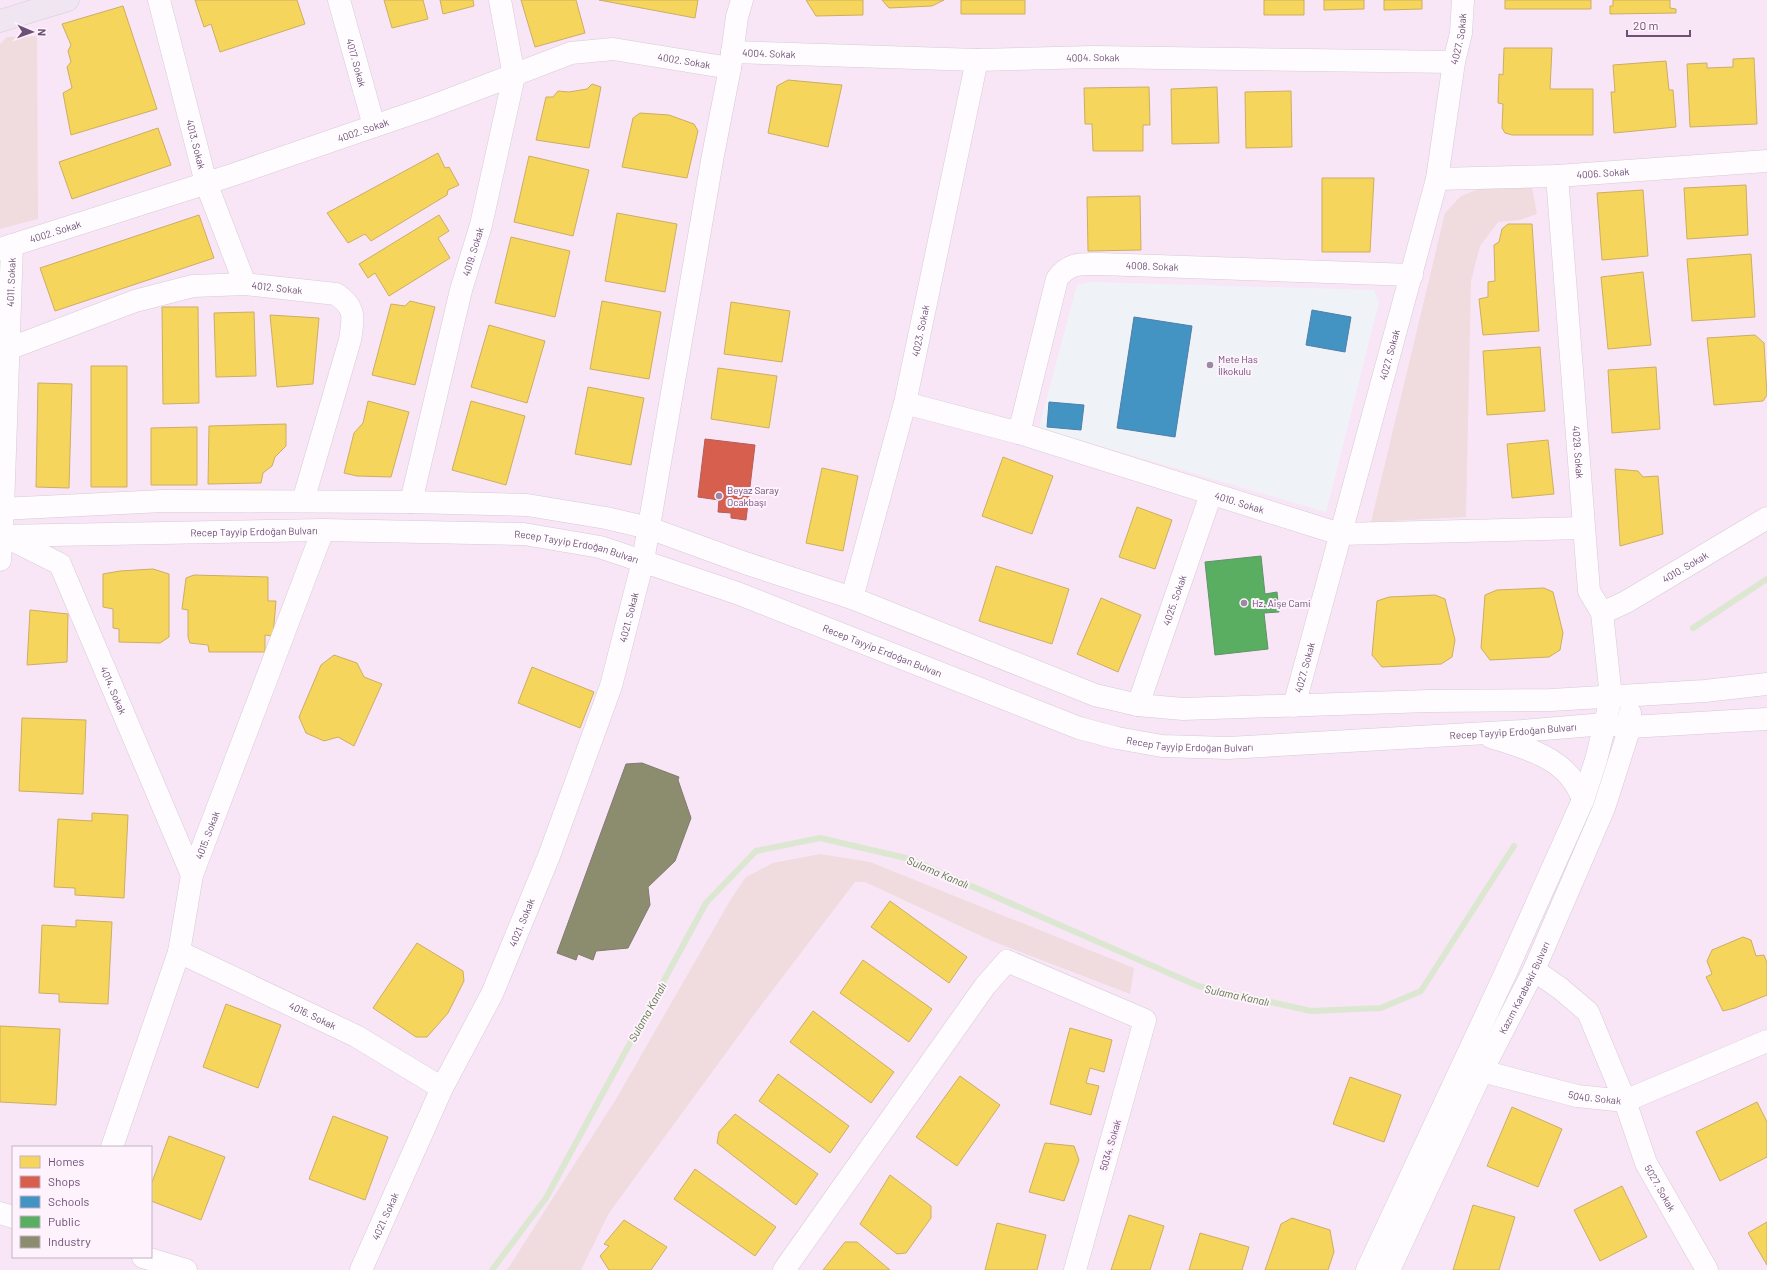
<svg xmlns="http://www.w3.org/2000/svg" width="1767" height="1270" font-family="Barlow,sans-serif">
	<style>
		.residential { fill: #f8e6f7; fill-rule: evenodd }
		.education { fill: #eff3f7 }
		.green { fill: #f0dbde }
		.homes { fill: #f6d55c; stroke: #cdad64 }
		.shops { fill: #d6604d; stroke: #b75b59 }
		.schools { fill: #4393c3; stroke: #507fac }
		.public { fill: #5aae61; stroke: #609267 }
		.industry { fill: #8c8c6e; stroke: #837a70 }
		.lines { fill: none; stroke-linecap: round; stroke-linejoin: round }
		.stream { stroke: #dbe7d0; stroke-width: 6 }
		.street-casing { stroke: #d6cbd5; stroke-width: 23 }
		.secondary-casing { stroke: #d5cad5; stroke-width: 23 }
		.highway-casing { stroke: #d7cbd8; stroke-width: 23 }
		.street { stroke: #fefcfe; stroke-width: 22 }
		.secondary { stroke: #fefcfe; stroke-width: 22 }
		.highway { stroke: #efe6f1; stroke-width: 22 }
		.poi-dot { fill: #9e87a2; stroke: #fef2fd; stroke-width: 1.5 }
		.labels { text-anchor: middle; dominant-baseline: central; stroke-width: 4; stroke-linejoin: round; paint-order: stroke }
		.street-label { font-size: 10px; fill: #6e4f75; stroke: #fef2fd }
		.poi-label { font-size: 10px; fill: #6e4f75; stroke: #fef2fd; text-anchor: start }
		.water-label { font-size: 11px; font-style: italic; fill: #587843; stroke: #fef2fd }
	</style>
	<rect width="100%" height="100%" fill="#f8eef6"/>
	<!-- residential -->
	<path class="residential" d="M 0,0 L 1767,0 L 1767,1270 L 0,1270 ZM 13,1147 L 151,1147 L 151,1257 L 13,1257 Z"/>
	<!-- education -->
	<path class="education" d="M 1089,282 L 1374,290 L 1379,302 L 1326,512 L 1039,428 L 1077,285 Z"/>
	<!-- green -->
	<path class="green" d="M 37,36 L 38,219 L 0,229 L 0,44 L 7,37 Z
		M 1532,188 L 1537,214 L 1520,220 L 1498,222 L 1480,246 L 1471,281 L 1466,517 L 1371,522 L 1445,213 L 1461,196 L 1479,189 Z
		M 820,854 L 870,862 L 1134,968 L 1130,994 L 992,941 L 865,882 L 855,882 L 756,1012 L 609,1213 L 581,1270 L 507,1270 L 616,1099 L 731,899 L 746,877 L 773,863 Z"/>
	<!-- homes -->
	<path class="homes" d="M 195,0 L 297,0 L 305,24 L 220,52 L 211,24 L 204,27 Z
		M 384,0 L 423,0 L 428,19 L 392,28 Z
		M 440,0 L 473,0 L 474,6 L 443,14 Z
		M 521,0 L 576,0 L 585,33 L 535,47 Z
		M 599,0 L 698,0 L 695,18 Z
		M 806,0 L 863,0 L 863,15 L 816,16 Z
		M 882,0 L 944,0 L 932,6 L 889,8 Z
		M 961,0 L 1025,0 L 1025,14 L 961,14 Z
		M 1264,0 L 1304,0 L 1304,15 L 1264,15 Z
		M 1324,0 L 1364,0 L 1364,9 L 1324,10 Z
		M 1384,0 L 1422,0 L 1422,9 L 1384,10 Z
		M 1505,0 L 1591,0 L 1591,9 L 1505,9 Z
		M 1613,0 L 1670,0 L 1670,8 L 1676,9 L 1676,13 L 1610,14 L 1610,6 L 1613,6 Z
		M 123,6 L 157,109 L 71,135 L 63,93 L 72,88 L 67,67 L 71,62 L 68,51 L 71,45 L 62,24 Z
		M 1504,48 L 1552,48 L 1550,89 L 1593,89 L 1593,135 L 1512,135 L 1505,133 L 1502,128 L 1503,104 L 1498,103 L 1499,74 L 1503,75 Z
		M 1754,58 L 1757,124 L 1690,127 L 1687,64 L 1707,63 L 1707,68 L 1733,67 L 1733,59 Z
		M 1666,61 L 1669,90 L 1673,90 L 1676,127 L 1614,133 L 1611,92 L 1615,92 L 1613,65 Z
		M 788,80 L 842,85 L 828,147 L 768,133 L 777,86 Z
		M 592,84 L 601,87 L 589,148 L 536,140 L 546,97 L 553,97 L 558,91 L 569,92 L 587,89 Z
		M 1149,87 L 1150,125 L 1143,125 L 1143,151 L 1093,151 L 1092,124 L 1085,124 L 1084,88 Z
		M 1217,87 L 1219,143 L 1172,144 L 1171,89 Z
		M 1291,91 L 1292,147 L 1246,148 L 1245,92 Z
		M 640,113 L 669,115 L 694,124 L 698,131 L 687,178 L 622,167 L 633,118 Z
		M 158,128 L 171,165 L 72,199 L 59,162 Z
		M 438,153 L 445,168 L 449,167 L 459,185 L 448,190 L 447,195 L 371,241 L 365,234 L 348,243 L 327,213 Z
		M 529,156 L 589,170 L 573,236 L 514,222 Z
		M 1322,178 L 1374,178 L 1370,252 L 1322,252 Z
		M 1746,185 L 1748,235 L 1687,239 L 1684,188 Z
		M 1643,190 L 1648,256 L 1602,260 L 1597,193 Z
		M 1140,196 L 1141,250 L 1088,251 L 1087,197 Z
		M 617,213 L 677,224 L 665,292 L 605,281 Z
		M 199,215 L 214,258 L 55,311 L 40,268 Z
		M 439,215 L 449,231 L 438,238 L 450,258 L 389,296 L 375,273 L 368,278 L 359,264 Z
		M 1508,224 L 1532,224 L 1539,331 L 1483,335 L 1479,299 L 1488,297 L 1488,282 L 1495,281 L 1494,245 L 1499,242 L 1502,229 Z
		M 511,237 L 570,251 L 555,317 L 495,303 Z
		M 1751,254 L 1755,317 L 1692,321 L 1687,259 Z
		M 1643,272 L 1651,345 L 1608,349 L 1601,277 Z
		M 410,301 L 435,307 L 415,385 L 372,375 L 391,304 L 405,306 Z
		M 602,301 L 661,312 L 649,379 L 590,369 Z
		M 731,302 L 790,311 L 782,362 L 724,354 Z
		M 162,307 L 198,307 L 199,403 L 163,404 Z
		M 254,312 L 256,376 L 216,377 L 214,313 Z
		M 270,315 L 319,318 L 313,384 L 277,387 Z
		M 489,325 L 545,341 L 527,403 L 471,387 Z
		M 1755,335 L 1764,343 L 1767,395 L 1763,401 L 1714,405 L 1707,338 Z
		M 1540,347 L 1545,411 L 1487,415 L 1483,351 Z
		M 91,366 L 127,366 L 127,487 L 91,487 Z
		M 1656,367 L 1660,429 L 1612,433 L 1608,370 Z
		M 718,368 L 777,376 L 769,428 L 711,419 Z
		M 38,383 L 72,384 L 69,488 L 36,487 Z
		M 588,387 L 644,398 L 631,465 L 575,454 Z
		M 368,401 L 409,412 L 391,477 L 357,476 L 344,473 L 354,433 L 363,423 Z
		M 471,401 L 525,416 L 506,485 L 452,470 Z
		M 286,424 L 286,446 L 275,457 L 272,466 L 263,473 L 261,483 L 208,484 L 209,426 Z
		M 197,427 L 197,485 L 151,485 L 151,428 Z
		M 1548,440 L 1554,494 L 1512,498 L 1507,444 Z
		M 1003,457 L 1053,476 L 1032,534 L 982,516 Z
		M 822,468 L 858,476 L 843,551 L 806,543 Z
		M 1615,469 L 1638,471 L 1643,477 L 1658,476 L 1663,534 L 1620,546 Z
		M 1137,507 L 1172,520 L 1155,569 L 1119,557 Z
		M 996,566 L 1069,589 L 1052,644 L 979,621 Z
		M 153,569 L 169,574 L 169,637 L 160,643 L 119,642 L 119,629 L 113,628 L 113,609 L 103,607 L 103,574 L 120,571 Z
		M 194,575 L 268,577 L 268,601 L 276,601 L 273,636 L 265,635 L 265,652 L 209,652 L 208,645 L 190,643 L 188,637 L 188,610 L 182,609 L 186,578 Z
		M 1544,588 L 1553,592 L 1563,633 L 1560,650 L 1549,657 L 1490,660 L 1481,648 L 1485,595 L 1497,590 Z
		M 1435,595 L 1445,599 L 1455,640 L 1452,657 L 1441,664 L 1382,667 L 1372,655 L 1377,601 L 1389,597 Z
		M 1101,598 L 1141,615 L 1118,672 L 1077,654 Z
		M 30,610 L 68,614 L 67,662 L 27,665 Z
		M 334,655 L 357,663 L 364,677 L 382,684 L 354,746 L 338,737 L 324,741 L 306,733 L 299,717 L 321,665 Z
		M 532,667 L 594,692 L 580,728 L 518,703 Z
		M 22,718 L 86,720 L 83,794 L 19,791 Z
		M 92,813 L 128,815 L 124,898 L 75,895 L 75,888 L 54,887 L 58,819 L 92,821 Z
		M 890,901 L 967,957 L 949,983 L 871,927 Z
		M 76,920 L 112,922 L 108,1004 L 59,1002 L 59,994 L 39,993 L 42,925 L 76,927 Z
		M 1743,937 L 1751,940 L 1756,956 L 1764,955 L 1767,963 L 1767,995 L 1735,1008 L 1723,1011 L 1706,977 L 1712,974 L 1707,961 L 1712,950 Z
		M 417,943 L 463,971 L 464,981 L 448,1013 L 427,1037 L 416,1037 L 373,1008 Z
		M 863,960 L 932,1009 L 909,1042 L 840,993 Z
		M 226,1004 L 281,1025 L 258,1088 L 203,1067 Z
		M 813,1011 L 894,1072 L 871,1103 L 790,1042 Z
		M 0,1026 L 60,1029 L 56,1105 L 0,1102 Z
		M 1070,1028 L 1112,1040 L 1104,1072 L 1090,1068 L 1086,1083 L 1099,1086 L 1091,1115 L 1050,1104 Z
		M 778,1074 L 849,1126 L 830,1153 L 759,1101 Z
		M 960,1076 L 1000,1105 L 957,1166 L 916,1137 Z
		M 1350,1077 L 1401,1095 L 1384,1142 L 1333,1124 Z
		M 1757,1102 L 1767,1122 L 1767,1157 L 1720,1181 L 1696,1132 Z
		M 1512,1107 L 1562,1129 L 1538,1187 L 1487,1166 Z
		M 735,1114 L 818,1174 L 796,1205 L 717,1143 L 719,1132 Z
		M 333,1116 L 388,1137 L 365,1200 L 309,1179 Z
		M 169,1136 L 225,1157 L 201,1220 L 151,1201 L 151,1185 Z
		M 1045,1143 L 1074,1146 L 1079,1160 L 1064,1201 L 1029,1192 Z
		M 695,1169 L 776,1227 L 755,1256 L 674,1199 Z
		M 890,1175 L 931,1206 L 931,1218 L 906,1253 L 897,1254 L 860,1224 Z
		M 1622,1186 L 1647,1237 L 1600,1261 L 1574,1210 Z
		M 1473,1205 L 1515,1217 L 1499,1270 L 1453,1270 Z
		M 1129,1215 L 1164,1226 L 1150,1270 L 1111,1270 Z
		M 1292,1218 L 1330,1230 L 1334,1252 L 1328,1270 L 1265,1270 L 1281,1224 Z
		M 624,1220 L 667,1247 L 651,1270 L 609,1270 L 600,1256 L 609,1246 L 604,1244 Z
		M 1767,1222 L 1767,1265 L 1748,1233 Z
		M 997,1223 L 1046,1235 L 1037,1270 L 985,1270 Z
		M 1200,1233 L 1249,1247 L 1242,1270 L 1189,1270 Z
		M 845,1242 L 857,1242 L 890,1270 L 823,1270 Z"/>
	<!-- shops -->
	<path class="shops" d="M 705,439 L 755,445 L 746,520 L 731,518 L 731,513 L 718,512 L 719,500 L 698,497 Z"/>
	<!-- schools -->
	<path class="schools" d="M 1312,310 L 1351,317 L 1345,352 L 1306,345 Z
		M 1134,317 L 1192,326 L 1175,437 L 1117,428 Z
		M 1049,402 L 1084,405 L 1081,430 L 1047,427 Z"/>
	<!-- public -->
	<path class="public" d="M 1261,556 L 1265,594 L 1277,592 L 1279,612 L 1264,613 L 1268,649 L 1215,655 L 1205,562 Z"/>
	<!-- industry -->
	<path class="industry" d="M 642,763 L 679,777 L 678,780 L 691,818 L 675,861 L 648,887 L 650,905 L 628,948 L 596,951 L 593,960 L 578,954 L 576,960 L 557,953 L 626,764 Z"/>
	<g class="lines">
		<!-- stream -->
		<path class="stream" d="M 1693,628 L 1767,579
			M 492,1270 L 546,1198 L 706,903 L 756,851 L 820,838 L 910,859 L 1198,986 L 1311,1011 L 1381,1008 L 1421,991 L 1514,846"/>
		<!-- street casing -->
		<g class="street-casing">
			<g id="street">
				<path id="s1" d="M 159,0 L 206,183 L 245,284"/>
				<path id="s2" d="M 339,0 L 374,126"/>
				<path id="s3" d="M 732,52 L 977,60 L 1093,57 L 1454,62"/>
				<path id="s4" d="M 1557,176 L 1589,591 L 1602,613 L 1611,697 L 1605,724"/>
				<path id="s5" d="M 1437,179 L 1557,176 L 1767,161"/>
				<path id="s6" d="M 0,249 L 232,175 L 430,107 L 571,53 L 613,49 L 730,68"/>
				<path id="s7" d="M 8,349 L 135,301 L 193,286 L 245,284 L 336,294 C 357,308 353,318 350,340 L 303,501"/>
				<path id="s8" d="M 905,403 L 1019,433 L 1340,534 L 1583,528"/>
				<path id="s9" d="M 1019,433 L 1057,279 C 1069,262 1081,264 1100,264 L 1412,275"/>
				<path id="s10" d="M 411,502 L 461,290 L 481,225 L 514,76 L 500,0"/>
				<path id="s11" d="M 2,535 L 60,564 L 192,875"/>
				<path id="s12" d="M 0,560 L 3,509 L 12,245"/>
				<path id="s13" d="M 852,598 L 905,403 L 977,60"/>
				<path id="s14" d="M 1602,613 L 1626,602 L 1767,518"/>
				<path id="s15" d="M 1138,705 L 1211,494"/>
				<path id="s16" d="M 1294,706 L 1437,179 L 1454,62 L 1461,33 L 1463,0"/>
				<path id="s17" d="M 179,952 L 356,1036 L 442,1088"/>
				<path id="s18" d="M 1534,970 L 1561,989 L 1588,1012 L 1625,1101 L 1646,1163 L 1707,1270"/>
				<path id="s19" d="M 1464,1070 L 1482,1071 L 1577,1096 L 1625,1101 L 1767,1041"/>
				<path id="s20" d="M 112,1147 L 179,952 L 192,875 L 323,530"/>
				<path id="s21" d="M 361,1270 L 442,1088 L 492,994 L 549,856 L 611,686 L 643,561"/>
				<path d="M 784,1270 L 985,986 L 1007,961 L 1145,1020 L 1075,1270"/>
			</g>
		</g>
		<!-- secondary casing -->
		<g class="secondary-casing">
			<g id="secondary">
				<path d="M 0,509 L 163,501 L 411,502 L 527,505 L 606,518 L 649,528 L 745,563 L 852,598 L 1095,695 L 1138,705 L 1183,709 L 1429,701 L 1551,700 L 1705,691 L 1767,684"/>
				<path id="s22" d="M 0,536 L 323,530 L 524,534 L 600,547 L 737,593 L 1079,728 L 1117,738 L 1162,746 L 1228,748 L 1522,731 L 1605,724 L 1630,727 L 1767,719"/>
				<path d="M 643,561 L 713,155 L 730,68 L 737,17 L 742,0"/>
				<path d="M 1491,737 C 1528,749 1569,758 1583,800"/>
				<path d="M 0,1213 L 13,1217"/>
				<path d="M 143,1257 L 186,1270"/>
				<path d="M 1367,1270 L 1506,972 L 1583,800 L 1596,760 L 1605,724"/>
				<path id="s23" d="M 1389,1270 L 1482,1071 L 1534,970 L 1604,808 L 1630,727 L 1630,713"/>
			</g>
		</g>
		<!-- highway casing -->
		<g class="highway-casing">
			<path id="highway" d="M 0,21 L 68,0"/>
		</g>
		<!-- street -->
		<use href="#street" class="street"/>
		<!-- secondary -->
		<use href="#secondary" class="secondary"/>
		<!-- highway -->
		<use href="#highway" class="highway"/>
	</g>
	<!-- markers -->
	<g class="poi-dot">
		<circle cx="1210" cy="365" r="4"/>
		<circle cx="719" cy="496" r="4"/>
		<circle cx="1244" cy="603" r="4"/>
	</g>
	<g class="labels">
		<!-- street labels -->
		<g class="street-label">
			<text stroke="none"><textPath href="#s16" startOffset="688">4027. Sokak</textPath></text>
			<text stroke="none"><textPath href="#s3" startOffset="37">4004. Sokak</textPath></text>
			<text stroke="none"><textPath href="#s3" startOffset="361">4004. Sokak</textPath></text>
			<text stroke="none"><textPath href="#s6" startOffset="718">4002. Sokak</textPath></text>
			<text stroke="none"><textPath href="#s2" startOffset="65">4017. Sokak</textPath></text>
			<text stroke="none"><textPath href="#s6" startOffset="382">4002. Sokak</textPath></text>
			<text stroke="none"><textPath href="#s1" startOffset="149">4013. Sokak</textPath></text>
			<text stroke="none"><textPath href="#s5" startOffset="166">4006. Sokak</textPath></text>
			<text stroke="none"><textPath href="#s6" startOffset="58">4002. Sokak</textPath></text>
			<text stroke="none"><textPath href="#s10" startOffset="258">4019. Sokak</textPath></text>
			<text stroke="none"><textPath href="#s9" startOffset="259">4008. Sokak</textPath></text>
			<text stroke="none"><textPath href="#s12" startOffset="278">4011. Sokak</textPath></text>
			<text stroke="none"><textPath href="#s7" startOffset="280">4012. Sokak</textPath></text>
			<text stroke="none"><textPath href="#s13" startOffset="276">4023. Sokak</textPath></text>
			<text stroke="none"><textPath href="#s16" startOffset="364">4027. Sokak</textPath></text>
			<text stroke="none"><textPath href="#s4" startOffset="277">4029. Sokak</textPath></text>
			<text stroke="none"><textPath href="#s8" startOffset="349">4010. Sokak</textPath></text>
			<text stroke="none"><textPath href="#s22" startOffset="254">Recep Tayyip Erdoğan Bulvarı</textPath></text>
			<text stroke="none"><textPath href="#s22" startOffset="578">Recep Tayyip Erdoğan Bulvarı</textPath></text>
			<text stroke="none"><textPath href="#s14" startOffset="95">4010. Sokak</textPath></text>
			<text stroke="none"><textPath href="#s15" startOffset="111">4025. Sokak</textPath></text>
			<text stroke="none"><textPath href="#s21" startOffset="707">4021. Sokak</textPath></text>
			<text stroke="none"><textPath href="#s22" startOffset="902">Recep Tayyip Erdoğan Bulvarı</textPath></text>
			<text stroke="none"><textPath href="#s16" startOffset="40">4027. Sokak</textPath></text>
			<text stroke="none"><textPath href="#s11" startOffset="202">4014. Sokak</textPath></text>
			<text stroke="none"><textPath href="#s22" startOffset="1550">Recep Tayyip Erdoğan Bulvarı</textPath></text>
			<text stroke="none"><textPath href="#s22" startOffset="1226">Recep Tayyip Erdoğan Bulvarı</textPath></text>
			<text stroke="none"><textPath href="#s20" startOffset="327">4015. Sokak</textPath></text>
			<text stroke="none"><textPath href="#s21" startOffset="383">4021. Sokak</textPath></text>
			<text stroke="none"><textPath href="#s23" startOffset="313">Kazım Karabekir Bulvarı</textPath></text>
			<text stroke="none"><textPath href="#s17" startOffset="148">4016. Sokak</textPath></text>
			<text stroke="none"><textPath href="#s19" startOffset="134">5040. Sokak</textPath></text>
			<text transform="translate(1110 1145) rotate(-74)">5034. Sokak</text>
			<text stroke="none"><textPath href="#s18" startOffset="259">5027. Sokak</textPath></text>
			<text stroke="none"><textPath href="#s21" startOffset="59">4021. Sokak</textPath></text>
		</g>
		<!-- poi labels -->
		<g class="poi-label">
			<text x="1218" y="359">Mete Has<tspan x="1218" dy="12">İlkokulu</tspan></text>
			<text x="727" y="490">Beyaz Saray<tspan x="727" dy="12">Ocakbaşı</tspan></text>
			<text x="1252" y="603">Hz. Aişe Cami</text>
		</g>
		<!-- water labels -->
		<g class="water-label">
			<text transform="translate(938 872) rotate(23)">Sulama Kanalı</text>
			<text transform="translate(1237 995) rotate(12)">Sulama Kanalı</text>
			<text transform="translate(647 1012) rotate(-61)">Sulama Kanalı</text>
		</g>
	</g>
	<!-- legend -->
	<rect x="12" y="1146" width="140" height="112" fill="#fef2fd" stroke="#c4b1c7"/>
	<rect x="20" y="1156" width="20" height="12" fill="#f6d55c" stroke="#c4b1c7"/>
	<text x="48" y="1166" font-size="12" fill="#6e4f75">Homes</text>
	<rect x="20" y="1176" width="20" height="12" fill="#d6604d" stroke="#c4b1c7"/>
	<text x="48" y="1186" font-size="12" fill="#6e4f75">Shops</text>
	<rect x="20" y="1196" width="20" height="12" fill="#4393c3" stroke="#c4b1c7"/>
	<text x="48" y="1206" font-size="12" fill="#6e4f75">Schools</text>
	<rect x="20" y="1216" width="20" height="12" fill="#5aae61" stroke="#c4b1c7"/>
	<text x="48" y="1226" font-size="12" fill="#6e4f75">Public</text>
	<rect x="20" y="1236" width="20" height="12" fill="#8c8c6e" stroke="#c4b1c7"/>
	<text x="48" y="1246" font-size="12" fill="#6e4f75">Industry</text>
	<!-- north arrow -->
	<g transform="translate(32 32) rotate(92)" stroke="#fef2fd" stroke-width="3" paint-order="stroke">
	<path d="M0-3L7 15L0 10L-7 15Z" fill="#6e4f75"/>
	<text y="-6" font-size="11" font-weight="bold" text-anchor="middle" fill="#6e4f75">N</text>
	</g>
	<!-- scale -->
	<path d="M1627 30v6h63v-6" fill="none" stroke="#6e4f75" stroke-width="2"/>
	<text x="1633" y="30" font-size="12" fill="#6e4f75" stroke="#fef2fd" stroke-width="3" paint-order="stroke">20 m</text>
</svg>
